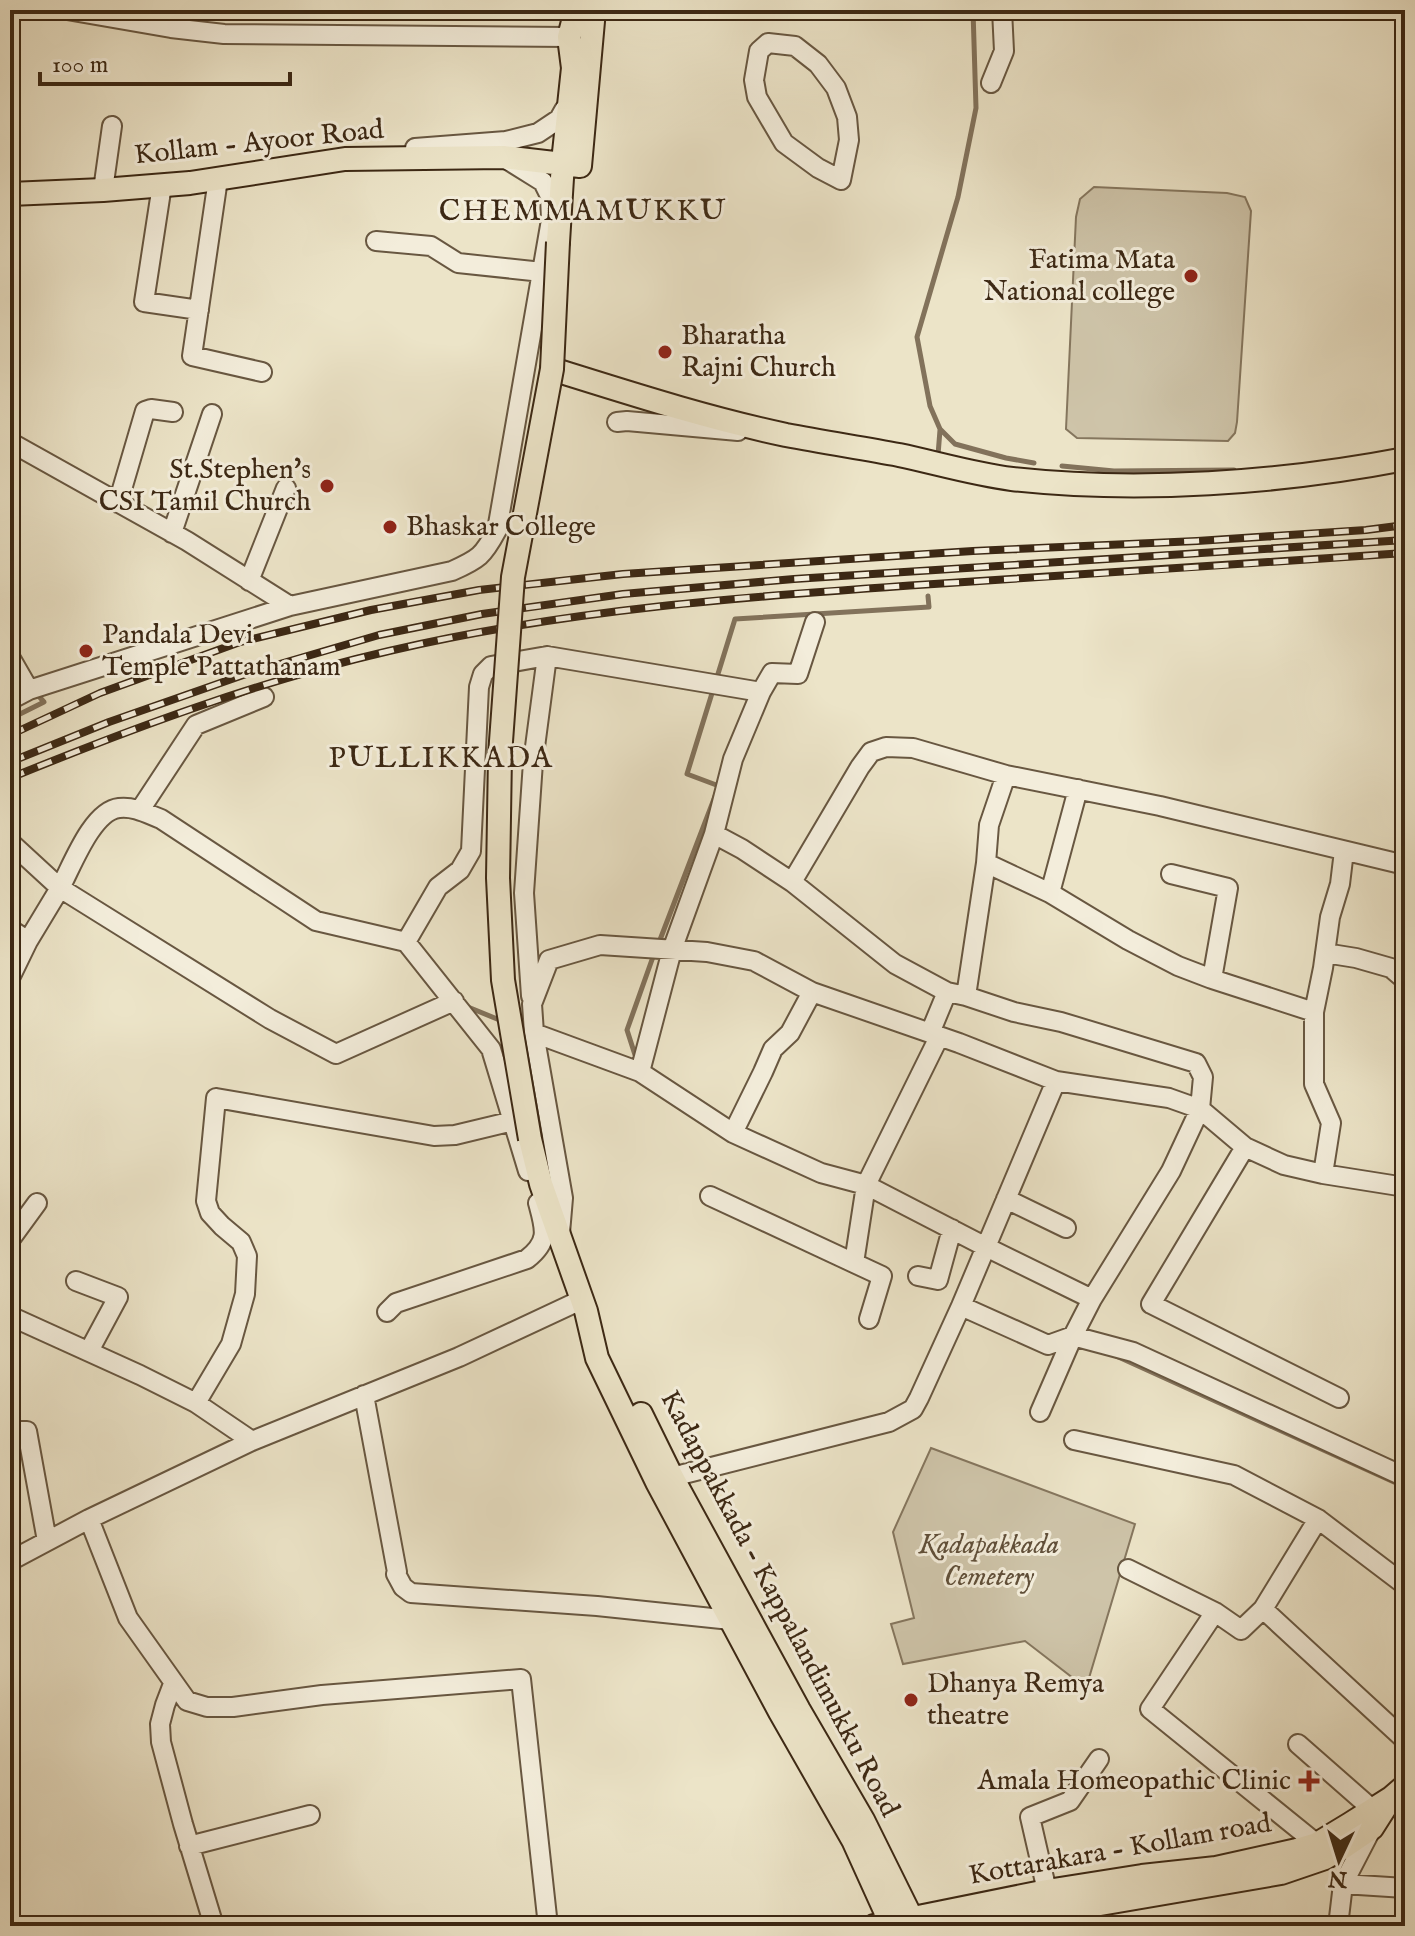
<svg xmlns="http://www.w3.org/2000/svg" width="1415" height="1936" font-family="'IM FELL English',serif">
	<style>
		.green { fill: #cec4a9; stroke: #85765e; stroke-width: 2 }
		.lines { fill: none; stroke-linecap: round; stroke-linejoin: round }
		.stream { stroke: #82725b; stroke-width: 5 }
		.minor-casing { stroke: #685741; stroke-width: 22 }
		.major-casing { stroke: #3c2814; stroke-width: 26 }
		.minor { stroke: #f3eddb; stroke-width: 18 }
		.major { stroke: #ece4c8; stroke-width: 22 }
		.rail-casing { stroke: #3c2814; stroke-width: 8 }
		.rail { stroke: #f3eddb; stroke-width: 5; stroke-dasharray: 15; stroke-linecap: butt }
		.major-bridge-casing { stroke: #3c2814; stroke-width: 26; stroke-linecap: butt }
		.major-bridge { stroke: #ece4c8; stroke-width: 22 }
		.poi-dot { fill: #8f2418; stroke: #f3eddb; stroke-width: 3 }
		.labels { text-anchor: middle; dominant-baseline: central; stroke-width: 6; stroke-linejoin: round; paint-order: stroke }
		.street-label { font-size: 28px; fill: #3c2814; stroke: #f3eddb }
		.poi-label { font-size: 28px; fill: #3c2814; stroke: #f3eddb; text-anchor: start }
		.park-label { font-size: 28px; font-style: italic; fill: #604f39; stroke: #f3eddb }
		.neighbourhood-label { font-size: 30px; letter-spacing: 2px; fill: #3c2814; stroke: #f3eddb }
	</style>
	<rect width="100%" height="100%" fill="#ece4c8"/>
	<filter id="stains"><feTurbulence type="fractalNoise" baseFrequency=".0025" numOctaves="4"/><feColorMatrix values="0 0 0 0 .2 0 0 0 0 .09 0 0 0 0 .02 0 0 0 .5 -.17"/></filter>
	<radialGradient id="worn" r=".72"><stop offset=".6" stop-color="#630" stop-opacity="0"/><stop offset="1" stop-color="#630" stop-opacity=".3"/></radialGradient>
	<!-- green -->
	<path class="green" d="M 1094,187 L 1227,193 L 1245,197 L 1251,211 L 1237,422 L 1235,433 L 1228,441 L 1077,438 L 1066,429 L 1076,217 L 1080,199 Z
		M 931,1448 L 1135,1524 L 1086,1688 L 1025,1641 L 903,1664 L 891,1624 L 914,1618 L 893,1532 Z"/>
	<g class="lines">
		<!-- stream -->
		<path class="stream" d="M 973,10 L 976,108 L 958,197 L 917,337 L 930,406 L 940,429 L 955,444 L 1006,458 L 1034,463
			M 938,455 L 940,430
			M 1062,466 L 1114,471 L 1234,470
			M 10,719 L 44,702 L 36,693
			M 658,945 L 719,786 L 687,774 L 735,619 L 929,607 L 928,596
			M 463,1005 L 502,1021
			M 636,1058 L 627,1030 L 654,954
			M 1114,1355 L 1405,1487"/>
		<!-- minor casing -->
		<g class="minor-casing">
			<path id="minor" d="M 67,10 L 171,28 L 224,34 L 569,37
				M 768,43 L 795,46 L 818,64 L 836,88 L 847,117 L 849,140 L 841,180 L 818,168 L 784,143 L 757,97 L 754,80 L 759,51 Z
				M 991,83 L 1004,51 L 1002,10
				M 415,148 L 506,141 L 538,133 L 559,119 L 564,110 L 568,107
				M 218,179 L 192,356 L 262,372
				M 162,185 L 144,302 L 199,310
				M 103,190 L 112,126
				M 376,241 L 431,246 L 458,263 L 542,272
				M 617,422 L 627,421 L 738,431
				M 10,442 L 187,541 L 290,606
				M 118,503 L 145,411 L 151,409 L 173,412
				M 172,533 L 212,414
				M 249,581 L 286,488
				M 547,656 L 761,692 L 733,759 L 714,834
				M 10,657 L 29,690
				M 761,692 L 772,673 L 798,674 L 815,622
				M 10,700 L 29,690 L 290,606 L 452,571 C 479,559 483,556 497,530 L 551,220 L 550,196 L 543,182 L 506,159
				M 1006,775 L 989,825 L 986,863 L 1050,893 L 1128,940 L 1178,966 L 1212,979 L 1314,1012
				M 140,810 L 196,725 L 264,697
				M 10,842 L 60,888 C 72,866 92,811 119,808 C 134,806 148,814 161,819 L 316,921 L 406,942 L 491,1049 L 528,1171
				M 1171,874 L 1228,888 L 1212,979
				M 1050,893 L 1078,789
				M 10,929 L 28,941
				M 406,942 L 438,887 L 460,870 L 471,851 L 479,687 L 483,674 L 491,666 L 547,656 L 533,762 L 524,893 L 531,996
				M 1325,953 L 1356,958 L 1391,968 L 1405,980
				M 10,978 L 28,941 L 60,888 L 270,1019 L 336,1054 L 454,1001
				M 966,996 L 986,863
				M 534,1033 L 640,1072 L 733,1133 L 821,1173 L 866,1185 L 986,1247 L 1092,1299 L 1171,1171 L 1200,1109 L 1203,1077 L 1196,1063 L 1061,1022 L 1014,1012 L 966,996 L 947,992 L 895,964 L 792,882
				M 930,1033 L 947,992
				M 640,1072 L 672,950 L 714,834 L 742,849 L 792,882 L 860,767 L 871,752 L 886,747 L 913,748 L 1006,775 L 1160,806 L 1405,865
				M 733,1133 L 763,1072 L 773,1049 L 790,1033 L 812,992
				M 1245,1147 L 1151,1304 L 1339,1398
				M 1323,1174 L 1331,1123 L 1314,1084 L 1314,1012 L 1323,968 L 1330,917 L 1340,884 L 1344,851
				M 710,1196 L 854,1263 L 866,1185 L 939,1037
				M 1006,1199 L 1066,1228
				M 560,1233 L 563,1198 L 534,1033 L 532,1004 L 549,960 L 600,945 L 707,952 L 754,961 L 812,992 L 959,1043 L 1056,1081 L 1169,1098 L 1200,1109 L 1245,1147 L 1284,1165 L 1323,1174 L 1405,1187
				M 10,1240 L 37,1203
				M 854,1263 L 882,1276 L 869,1319
				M 918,1276 L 938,1280 L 952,1229
				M 76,1281 L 118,1297 L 89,1351
				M 1092,1299 L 1073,1336 L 1133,1352 L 1405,1477
				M 961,1306 L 1048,1345 L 1073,1336
				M 387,1312 L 396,1303 L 527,1259 C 550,1241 545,1229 538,1203
				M 10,1316 L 140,1375 L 196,1403 L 252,1441
				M 364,1395 L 397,1572 L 396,1574 L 403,1587 L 411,1593 L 597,1606 L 731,1620
				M 196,1403 L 231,1344 L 245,1294 L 247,1256 L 241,1242 L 222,1226 L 210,1213 L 206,1201 L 216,1098 L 434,1136 L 455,1135 L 513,1121
				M 1040,1412 L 1073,1336
				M 10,1431 L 27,1431 L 47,1541
				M 1074,1440 L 1234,1475 L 1318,1519 L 1405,1585
				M 672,1477 L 889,1422 L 913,1409 L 919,1398 L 961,1306 L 1056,1081
				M 89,1519 L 128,1618 L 187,1701 L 207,1707 L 233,1707 L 322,1695 L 521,1679 L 548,1926
				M 10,1561 L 89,1519 L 252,1441 L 459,1357 L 581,1300
				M 1128,1569 L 1215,1612
				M 1263,1609 L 1318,1519
				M 173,1684 L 165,1705 L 160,1724 L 161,1742 L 183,1824 L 214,1926
				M 1298,1744 L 1372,1809
				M 1317,1844 L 1150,1709 L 1215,1612 L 1241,1630 L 1263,1609 L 1405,1740
				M 189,1846 L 310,1815
				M 1343,1884 L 1405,1888
				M 1047,1891 L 1030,1817 L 1070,1801 L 1099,1759
				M 1338,1926 L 1343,1884 L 1372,1828"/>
		</g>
		<!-- major casing -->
		<g class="major-casing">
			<path id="major" d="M 10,194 L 103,190 L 190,183 L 345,159 L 503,157 L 580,166 L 594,10
				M 558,242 L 563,162 L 573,68 L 569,37 L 576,10
				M 552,369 C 629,393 706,418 786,435 C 823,442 861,448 899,455 C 937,463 973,474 1012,479 C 1139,493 1280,483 1405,459
				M 530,1139 L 541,1184 L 586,1311 L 597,1358 L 657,1482 L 780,1712 L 853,1840 L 892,1926
				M 641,1414 L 672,1477 L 799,1710 L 863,1820 L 911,1917 L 919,1926
				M 874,1926 L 1047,1891 L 1142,1876 L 1216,1868 L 1297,1850 L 1317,1844 L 1350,1824 L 1391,1798 L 1405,1786
				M 971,1926 L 1281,1873 L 1325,1858 L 1344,1847 L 1372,1828 L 1386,1806"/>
		</g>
		<!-- minor -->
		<use href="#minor" class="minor"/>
		<!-- major -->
		<use href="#major" class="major"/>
		<!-- rail casing -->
		<g class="rail-casing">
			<path id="rail" d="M 10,735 L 100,693 L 240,642 L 371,610 L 479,590 L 623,574 L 973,551 L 1197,541 L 1366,530 L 1405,525
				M 10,762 L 109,722 L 246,674 L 379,635 L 482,614 L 623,594 L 794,579 L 1405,540
				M 10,778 C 133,728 259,681 389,651 C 568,609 752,596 934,584 C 1091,574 1248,564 1405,553"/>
		</g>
		<!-- rail -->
		<use href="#rail" class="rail"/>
		<!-- major-bridge casing -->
		<g class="major-bridge-casing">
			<path id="major-bridge" d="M 530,1139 L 503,980 L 498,878 L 500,755 L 513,577 L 552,369 L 558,242"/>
		</g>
		<!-- major-bridge -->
		<use href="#major-bridge" class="major-bridge"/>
	</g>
	<!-- markers -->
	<g class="poi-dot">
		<circle cx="1191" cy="276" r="8"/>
		<circle cx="665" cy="352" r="8"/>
		<circle cx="327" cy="486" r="8"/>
		<circle cx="390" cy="527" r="8"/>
		<circle cx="86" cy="651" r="8"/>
		<circle cx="911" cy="1700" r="8"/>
		<path d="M1305 1769h8v8h8v8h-8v8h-8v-8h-8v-8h8z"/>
	</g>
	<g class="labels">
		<!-- street labels -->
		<g class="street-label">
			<text transform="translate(259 143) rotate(-6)">Kollam - Ayoor Road</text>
			<text transform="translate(779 1604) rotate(62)">Kadappakkada - Kappalandimukku Road</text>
			<text transform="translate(1120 1850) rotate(-10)">Kottarakara - Kollam road</text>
		</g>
		<!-- poi labels -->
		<g class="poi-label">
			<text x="1175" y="260" text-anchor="end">Fatima Mata<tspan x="1175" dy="32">National college</tspan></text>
			<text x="681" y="336">Bharatha<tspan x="681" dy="32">Rajni Church</tspan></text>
			<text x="311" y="470" text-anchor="end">St.Stephen's<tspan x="311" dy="32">CSI Tamil Church</tspan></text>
			<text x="406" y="527">Bhaskar College</text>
			<text x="102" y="635">Pandala Devi<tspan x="102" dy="32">Temple Pattathanam</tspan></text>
			<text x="927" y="1684">Dhanya Remya<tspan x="927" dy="32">theatre</tspan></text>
			<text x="1291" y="1781" text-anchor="end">Amala Homeopathic Clinic</text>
		</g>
		<!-- park labels -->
		<g class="park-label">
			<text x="989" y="1545">Kadapakkada<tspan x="989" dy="32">Cemetery</tspan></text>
		</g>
		<!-- neighbourhood labels -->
		<g class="neighbourhood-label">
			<text x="583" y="212">CHEMMAMUKKU</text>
			<text x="441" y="759">PULLIKKADA</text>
		</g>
	</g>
	<!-- margin -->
	<rect width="1415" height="1936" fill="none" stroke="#ece4c8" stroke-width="40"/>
	<rect x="12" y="12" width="1391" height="1912" fill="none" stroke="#3c2814" stroke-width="4"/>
	<rect x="20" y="20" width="1375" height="1896" fill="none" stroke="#3c2814" stroke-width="2"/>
	<!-- north arrow -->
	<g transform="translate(1339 1860) rotate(184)" stroke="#f3eddb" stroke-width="6" paint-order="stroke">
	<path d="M0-6L14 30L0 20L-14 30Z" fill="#3c2814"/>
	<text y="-12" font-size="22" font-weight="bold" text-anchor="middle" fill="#3c2814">N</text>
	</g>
	<!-- scale -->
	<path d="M40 72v12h250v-12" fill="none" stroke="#3c2814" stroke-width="4"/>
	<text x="52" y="72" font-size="24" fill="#3c2814" stroke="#f3eddb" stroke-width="6" paint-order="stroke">100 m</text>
	<rect width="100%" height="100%" filter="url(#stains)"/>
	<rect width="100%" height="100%" fill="url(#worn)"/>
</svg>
